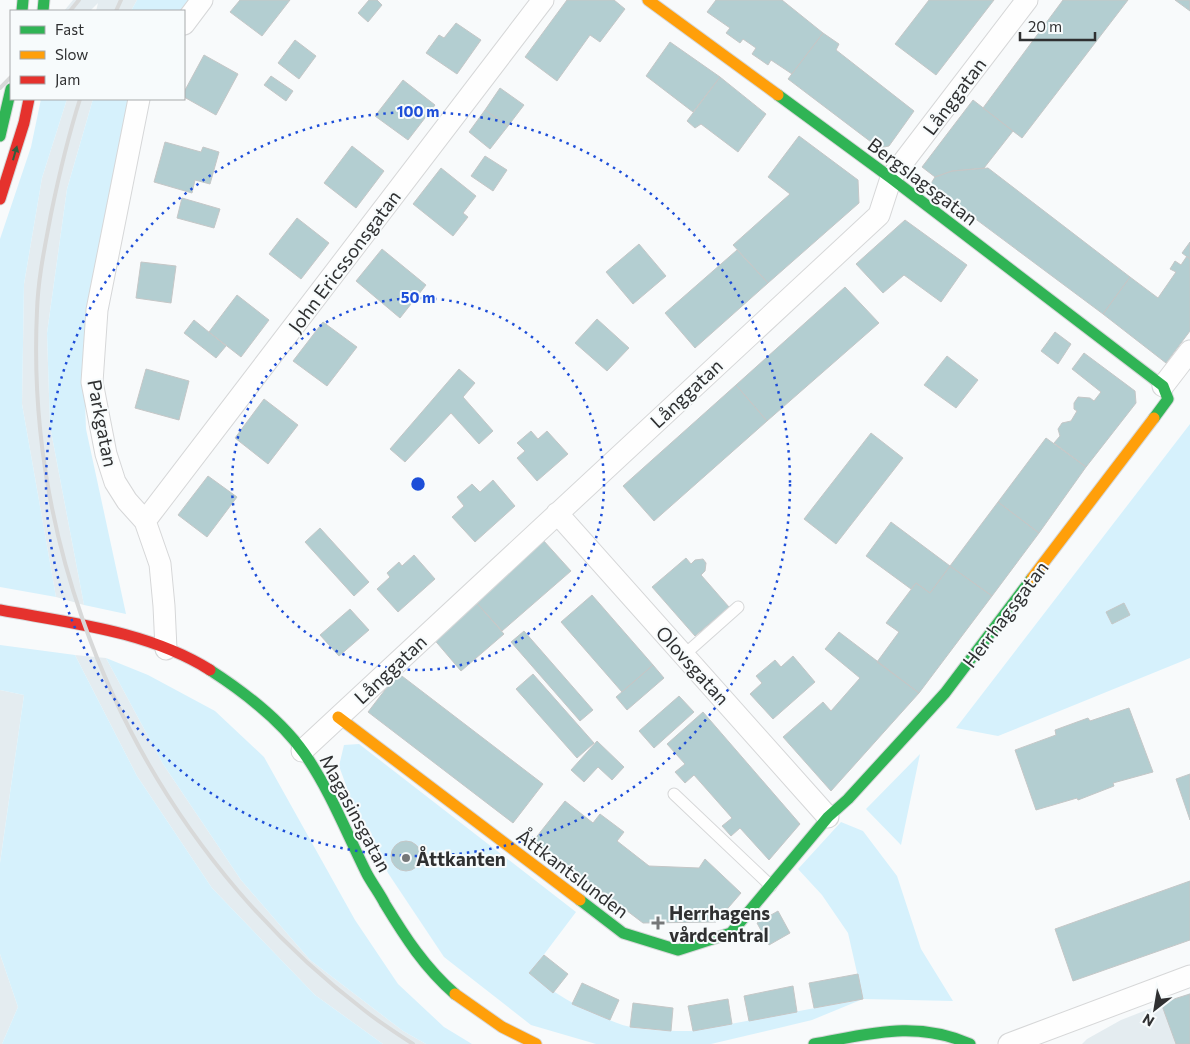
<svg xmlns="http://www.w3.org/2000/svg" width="1190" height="1044" font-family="Commissioner,sans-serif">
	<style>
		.built { fill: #e4ecf0 }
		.green { fill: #d6f1fc }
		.building { fill: #b3ced1; stroke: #c5c7c7 }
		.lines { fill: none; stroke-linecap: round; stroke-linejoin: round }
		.lane-casing { stroke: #d6d7d8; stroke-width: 13 }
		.street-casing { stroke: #d6d7d8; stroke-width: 23 }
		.fast-casing { stroke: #d6d7d8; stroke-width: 13 }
		.slow-casing { stroke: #d6d7d8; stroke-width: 13 }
		.jam-casing { stroke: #d6d7d8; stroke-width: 13 }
		.lane { stroke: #fefefe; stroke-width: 11 }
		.street { stroke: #fefefe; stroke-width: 21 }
		.fast { stroke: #30b455; stroke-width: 11 }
		.slow { stroke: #ff9f0a; stroke-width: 11 }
		.jam { stroke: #e5322d; stroke-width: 11 }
		.rail { stroke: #d8d9d9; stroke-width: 4 }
		.oneway { fill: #2f5e3e }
		.ring { fill: none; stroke: #1d4ed8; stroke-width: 2.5; stroke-dasharray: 2.5 5 }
		.poi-dot { fill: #757778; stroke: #f7fbfc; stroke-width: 2 }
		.labels { text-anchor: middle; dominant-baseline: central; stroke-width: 4; stroke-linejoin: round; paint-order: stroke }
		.street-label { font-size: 19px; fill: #2f3031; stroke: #f7fbfc }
		.poi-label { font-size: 19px; font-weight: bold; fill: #2f3031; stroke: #f7fbfc; text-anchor: start }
		.centre { fill: #1d4ed8; stroke: #f7fbfc; stroke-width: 2.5 }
		.ring-label { font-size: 15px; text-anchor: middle; font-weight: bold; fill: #1d4ed8; stroke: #f7fbfc; stroke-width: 4; stroke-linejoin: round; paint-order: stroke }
	</style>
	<rect width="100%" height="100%" fill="#f8fafb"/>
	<!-- built -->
	<path class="built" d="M 73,0 L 137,0 L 131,11 L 96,11 L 98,3 L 90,11 L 64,11 Z
		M 67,99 L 93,99 L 67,189 L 47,333 L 50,426 L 84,605 L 56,597 L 22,404 L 24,284 L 42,178 Z
		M 75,655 L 106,658 L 163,764 L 241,880 L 310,960 L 403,1031 L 426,1044 L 383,1044 L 315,995 L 212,888 L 137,776 Z
		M 0,690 L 24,695 L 0,863 Z
		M 0,954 L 18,1007 L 2,1044 L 0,1044 Z
		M 1190,993 L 1190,1044 L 1082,1044 L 1087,1039 L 1121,1020 Z"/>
	<!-- green -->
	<path class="green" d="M 137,0 L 193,0 L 184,11 L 131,11 Z
		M 41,99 L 67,99 L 42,178 L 24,284 L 22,404 L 56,597 L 0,587 L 0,239 L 31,147 Z
		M 93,99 L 131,99 L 83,347 L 86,429 L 126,614 L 84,605 L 50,426 L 47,333 L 67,189 Z
		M 1190,424 L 1190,658 L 998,736 L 956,728 Z
		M 0,645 L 75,655 L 137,776 L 212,888 L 315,995 L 383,1044 L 2,1044 L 18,1007 L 0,954 L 0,863 L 24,695 L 0,690 Z
		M 106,658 L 148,675 L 215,711 L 264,757 L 355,920 L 398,984 L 444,1027 L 472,1044 L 426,1044 L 403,1031 L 310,960 L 241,880 L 163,764 Z
		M 359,744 L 576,912 L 530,973 C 554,993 570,1003 599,1015 C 609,1020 620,1025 631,1027 C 651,1031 672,1031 693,1031 L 863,999 L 848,933 L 822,895 L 798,869 L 841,822 L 863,831 L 897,876 L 921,949 L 953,1001 L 863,999 L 812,1020 L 711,1044 L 596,1044 L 531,1025 L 444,957 L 388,873 L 351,799 L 339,766 L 344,745 Z
		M 920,754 L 901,845 L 866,809 Z"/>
	<!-- building -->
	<path class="building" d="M 240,0 L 290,0 L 262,36 L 230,12 Z
		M 369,0 L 377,0 L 382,5 L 368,22 L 358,13 Z
		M 567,0 L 614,0 L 625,9 L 600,42 L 590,35 L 557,81 L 525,57 Z
		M 716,0 L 782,0 L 823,33 L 792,74 L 771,60 L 768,65 L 752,54 L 756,48 L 743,39 L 740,43 L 726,33 L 730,28 L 707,12 Z
		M 929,0 L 994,0 L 936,75 L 895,44 Z
		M 1063,0 L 1128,0 L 1022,138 L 983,108 Z
		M 1175,0 L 1190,0 L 1190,11 Z
		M 456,23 L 481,40 L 457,74 L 426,53 L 439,35 L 444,38 Z
		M 823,33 L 839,44 L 836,50 L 914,111 L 889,146 L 879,148 L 788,79 Z
		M 295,40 L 316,56 L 299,79 L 278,63 Z
		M 670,42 L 720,77 L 693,112 L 646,76 Z
		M 204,55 L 238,74 L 216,115 L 184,97 L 184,92 Z
		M 271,76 L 293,91 L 286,101 L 264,85 Z
		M 720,77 L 766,114 L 738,152 L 701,124 L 695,128 L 687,121 Z
		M 403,80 L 435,105 L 408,140 L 375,116 Z
		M 500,88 L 524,105 L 508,126 L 485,110 Z
		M 973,100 L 1013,131 L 984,168 L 952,171 L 935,177 L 922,167 Z
		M 485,110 L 508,126 L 490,149 L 469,132 Z
		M 799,136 L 858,180 L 859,203 L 768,283 L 733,245 L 790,194 L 768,177 Z
		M 165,142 L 201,152 L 203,147 L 219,152 L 210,184 L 195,180 L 192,193 L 154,182 Z
		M 352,146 L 384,171 L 356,208 L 324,183 Z
		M 485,156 L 507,170 L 493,191 L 471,176 Z
		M 441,168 L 476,196 L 463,213 L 468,217 L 453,236 L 413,204 Z
		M 988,168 L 1130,277 L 1103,314 L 930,185 L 935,177 L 952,171 Z
		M 182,198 L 220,209 L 214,228 L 177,218 Z
		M 297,218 L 329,243 L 301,279 L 269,254 Z
		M 905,220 L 967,265 L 941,302 L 904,275 L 883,293 L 856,264 Z
		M 1190,242 L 1190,259 L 1182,253 Z
		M 639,244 L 666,276 L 633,304 L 606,272 Z
		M 382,249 L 426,285 L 400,318 L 356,281 Z
		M 737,250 L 768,283 L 695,348 L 665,313 Z
		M 1187,256 L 1190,259 L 1190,331 L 1166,363 L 1103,314 L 1130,277 L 1158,298 L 1176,272 L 1170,269 L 1175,261 L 1181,265 Z
		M 141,262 L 176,266 L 171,303 L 136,298 Z
		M 845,287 L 879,323 L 767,421 L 736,385 Z
		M 237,295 L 269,320 L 241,357 L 209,332 Z
		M 597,319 L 629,348 L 607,371 L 575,343 Z
		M 194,320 L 226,346 L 216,358 L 184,333 Z
		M 323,322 L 357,347 L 327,386 L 293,361 Z
		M 1055,332 L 1071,344 L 1058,364 L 1041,351 Z
		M 1084,353 L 1135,391 L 1136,403 L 1086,467 L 1054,443 L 1060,436 L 1058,429 L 1062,423 L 1071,421 L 1077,411 L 1074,409 L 1074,403 L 1078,397 L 1090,398 L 1094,401 L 1101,392 L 1072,369 Z
		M 947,356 L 978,380 L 956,408 L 924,385 Z
		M 146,369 L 189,381 L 179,420 L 135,408 Z
		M 459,369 L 475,383 L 463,397 L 493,431 L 479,444 L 451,413 L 405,462 L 390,449 Z
		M 736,385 L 767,421 L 654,521 L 623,486 Z
		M 264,399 L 298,425 L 268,464 L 235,438 Z
		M 531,431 L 538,439 L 547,431 L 568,454 L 537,481 L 517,458 L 525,451 L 517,443 Z
		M 871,433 L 903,458 L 836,544 L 804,519 Z
		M 1046,438 L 1086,467 L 1039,533 L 998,502 Z
		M 208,476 L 237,497 L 207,537 L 178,515 Z
		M 493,480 L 515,506 L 475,542 L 452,517 L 464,506 L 457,497 L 472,484 L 480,492 Z
		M 998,502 L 1039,533 L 992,596 L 950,566 Z
		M 891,522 L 950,566 L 930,593 L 916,583 L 911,589 L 866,556 Z
		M 320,528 L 369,582 L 354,596 L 305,542 Z
		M 543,540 L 571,571 L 502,631 L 474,600 Z
		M 414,555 L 435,579 L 398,612 L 377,589 L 390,577 L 387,573 L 399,562 L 402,566 Z
		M 686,558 L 691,564 L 695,560 L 703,559 L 706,563 L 705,571 L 701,575 L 729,607 L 695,636 L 652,587 Z
		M 950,566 L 992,596 L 919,693 L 877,662 L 899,632 L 886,623 L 916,583 L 930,593 Z
		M 592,595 L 653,665 L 622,692 L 561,622 Z
		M 474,600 L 504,634 L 461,671 L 432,637 Z
		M 1124,603 L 1130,615 L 1112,624 L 1106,612 Z
		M 350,609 L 369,630 L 339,656 L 320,635 Z
		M 524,631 L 593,710 L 580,721 L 511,642 Z
		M 839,632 L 919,693 L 831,791 L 783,737 L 823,702 L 831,711 L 860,678 L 825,649 Z
		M 793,656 L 815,682 L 773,719 L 750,694 L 762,683 L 756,676 L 775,660 L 781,667 Z
		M 653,665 L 664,678 L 627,710 L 616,697 Z
		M 398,673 L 543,784 L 513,823 L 368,712 Z
		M 533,674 L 594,743 L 577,758 L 516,689 Z
		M 679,696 L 694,712 L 654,748 L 639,731 Z
		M 1129,708 L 1153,772 L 1113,783 L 1114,786 L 1078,800 L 1077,798 L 1036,810 L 1015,750 L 1056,735 L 1055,730 L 1088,718 L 1090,721 Z
		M 703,712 L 800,824 L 769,860 L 740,828 L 731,836 L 722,826 L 732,818 L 694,775 L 685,783 L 675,772 L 685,764 L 667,744 Z
		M 597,741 L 624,767 L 612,780 L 598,767 L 584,782 L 571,770 Z
		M 1190,774 L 1190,820 L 1176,779 Z
		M 565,801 L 593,823 L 600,814 L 624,832 L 617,841 L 649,866 L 699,868 L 705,859 L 741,893 L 716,922 L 643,923 L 534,840 Z
		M391 856a15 15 0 1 1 30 0a15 15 0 1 1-30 0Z
		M 1190,881 L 1190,940 L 1073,981 L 1055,929 Z
		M 778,911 L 790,933 L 769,945 L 757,923 Z
		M 544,955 L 568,974 L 553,993 L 529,973 Z
		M 858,974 L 863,999 L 814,1008 L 809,983 Z
		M 582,983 L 619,1000 L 610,1020 L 572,1004 Z
		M 793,986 L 797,1012 L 749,1021 L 744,996 Z
		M 1190,994 L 1190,1044 L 1176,1044 L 1161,1003 Z
		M 728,999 L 732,1024 L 693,1031 L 688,1006 Z
		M 633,1003 L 673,1008 L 671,1031 L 630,1027 Z"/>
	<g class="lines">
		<!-- lane casing -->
		<g class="lane-casing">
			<path id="lane" d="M 684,655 L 738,607
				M 674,794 L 771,886"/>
		</g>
		<!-- street casing -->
		<g class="street-casing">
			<path id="street" d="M 184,24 L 202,0
				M 139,99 L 97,310 L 92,382 L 106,454 L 115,482 L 127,501 L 145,521 L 160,564 L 164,606 L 166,649
				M 1163,386 L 1190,351
				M 557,513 L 828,817
				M 145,521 L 543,0
				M 302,751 L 879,215 L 891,178 L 1027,0
				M 1009,1044 L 1190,976"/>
		</g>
		<!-- fast casing -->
		<g class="fast-casing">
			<path id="fast" d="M 22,11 L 23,0
				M 43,11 L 44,0
				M 778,95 L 891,178 L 1163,386 L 1168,399 L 1154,418
				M 0,136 L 11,89
				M 210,670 C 244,692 280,719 304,753 C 330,790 347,834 367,874 C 373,885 380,894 385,904 C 405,937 425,968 455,994
				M 580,900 L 623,933 L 678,950 L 731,933 L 828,817 L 848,799 L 945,693 L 1032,578
				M 814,1044 C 870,1034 915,1020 970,1044"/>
		</g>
		<!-- slow casing -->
		<g class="slow-casing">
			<path id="slow" d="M 648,0 L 778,95
				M 1032,578 L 1154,418
				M 338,717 L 580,900
				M 455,994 L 502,1027 L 536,1044"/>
		</g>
		<!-- jam casing -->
		<g class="jam-casing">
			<path id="jam" d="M 0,199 L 24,123 L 29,99
				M 0,610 C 70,623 148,631 210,670"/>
		</g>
		<!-- lane -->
		<use href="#lane" class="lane"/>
		<!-- street -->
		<use href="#street" class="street"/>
		<!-- fast -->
		<use href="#fast" class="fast"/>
		<!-- slow -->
		<use href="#slow" class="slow"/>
		<!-- jam -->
		<use href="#jam" class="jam"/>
		<!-- rail -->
		<path class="rail" d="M 70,11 L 79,0
			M 116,11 L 121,0
			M 0,88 L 11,77
			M 80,99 C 68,137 59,175 51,214 C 45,246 38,278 37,311 C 27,521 102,731 238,891 C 275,934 318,975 364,1010 C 379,1022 396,1033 413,1044"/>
	</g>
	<!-- one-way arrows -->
	<defs><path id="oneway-solid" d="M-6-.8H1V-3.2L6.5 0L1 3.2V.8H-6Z" transform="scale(1.25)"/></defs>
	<use class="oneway" href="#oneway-solid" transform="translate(15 153) rotate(-74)"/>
	<!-- distance rings -->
	<g class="ring">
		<circle cx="418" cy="484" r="186"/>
		<circle cx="418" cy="484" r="372"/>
	</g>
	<!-- markers -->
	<g class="poi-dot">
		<circle cx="406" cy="858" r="5"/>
		<path d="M655.5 915.5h5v5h5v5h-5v5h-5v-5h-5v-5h5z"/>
	</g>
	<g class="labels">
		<!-- street labels -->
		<g class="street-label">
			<text transform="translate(954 96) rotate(-53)">Långgatan</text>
			<text transform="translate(923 181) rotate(37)">Bergslagsgatan</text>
			<text transform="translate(344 261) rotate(-53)">John Ericssonsgatan</text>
			<text transform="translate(686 393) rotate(-43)">Långgatan</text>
			<text transform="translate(103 423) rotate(79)">Parkgatan</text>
			<text transform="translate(1005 614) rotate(-53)">Herrhagsgatan</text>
			<text transform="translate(693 665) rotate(48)">Olovsgatan</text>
			<text transform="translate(390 669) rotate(-43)">Långgatan</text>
			<text transform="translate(356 813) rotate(62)">Magasinsgatan</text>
			<text transform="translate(573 873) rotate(37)">Åttkantslunden</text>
		</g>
		<!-- poi labels -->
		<g class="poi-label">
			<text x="416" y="858">Åttkanten</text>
			<text x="669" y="912">Herrhagens<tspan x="669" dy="22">vårdcentral</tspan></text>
		</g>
	</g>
	<circle cx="418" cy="484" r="8" class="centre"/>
	<g class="ring-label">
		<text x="418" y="117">100 m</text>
		<text x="418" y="303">50 m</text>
	</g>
	<!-- legend -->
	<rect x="10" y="10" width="175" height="90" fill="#f7fbfc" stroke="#a7aaab"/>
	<rect x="20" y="26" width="25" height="8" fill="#30b455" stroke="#a7aaab"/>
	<text x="55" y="35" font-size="15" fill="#2f3031">Fast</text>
	<rect x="20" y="51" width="25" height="8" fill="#ff9f0a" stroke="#a7aaab"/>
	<text x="55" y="60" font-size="15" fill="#2f3031">Slow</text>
	<rect x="20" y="76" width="25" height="8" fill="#e5322d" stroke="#a7aaab"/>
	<text x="55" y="85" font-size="15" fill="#2f3031">Jam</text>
	<!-- north arrow -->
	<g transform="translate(1155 1009) rotate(211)" stroke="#f7fbfc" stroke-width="4" paint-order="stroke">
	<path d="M0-4L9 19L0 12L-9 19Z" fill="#2f3031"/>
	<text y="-8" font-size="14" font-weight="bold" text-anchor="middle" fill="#2f3031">N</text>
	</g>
	<!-- scale -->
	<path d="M1020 32v8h75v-8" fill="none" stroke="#2f3031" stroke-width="2.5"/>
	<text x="1028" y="32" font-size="15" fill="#2f3031" stroke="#f7fbfc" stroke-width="4" paint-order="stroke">20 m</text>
</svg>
